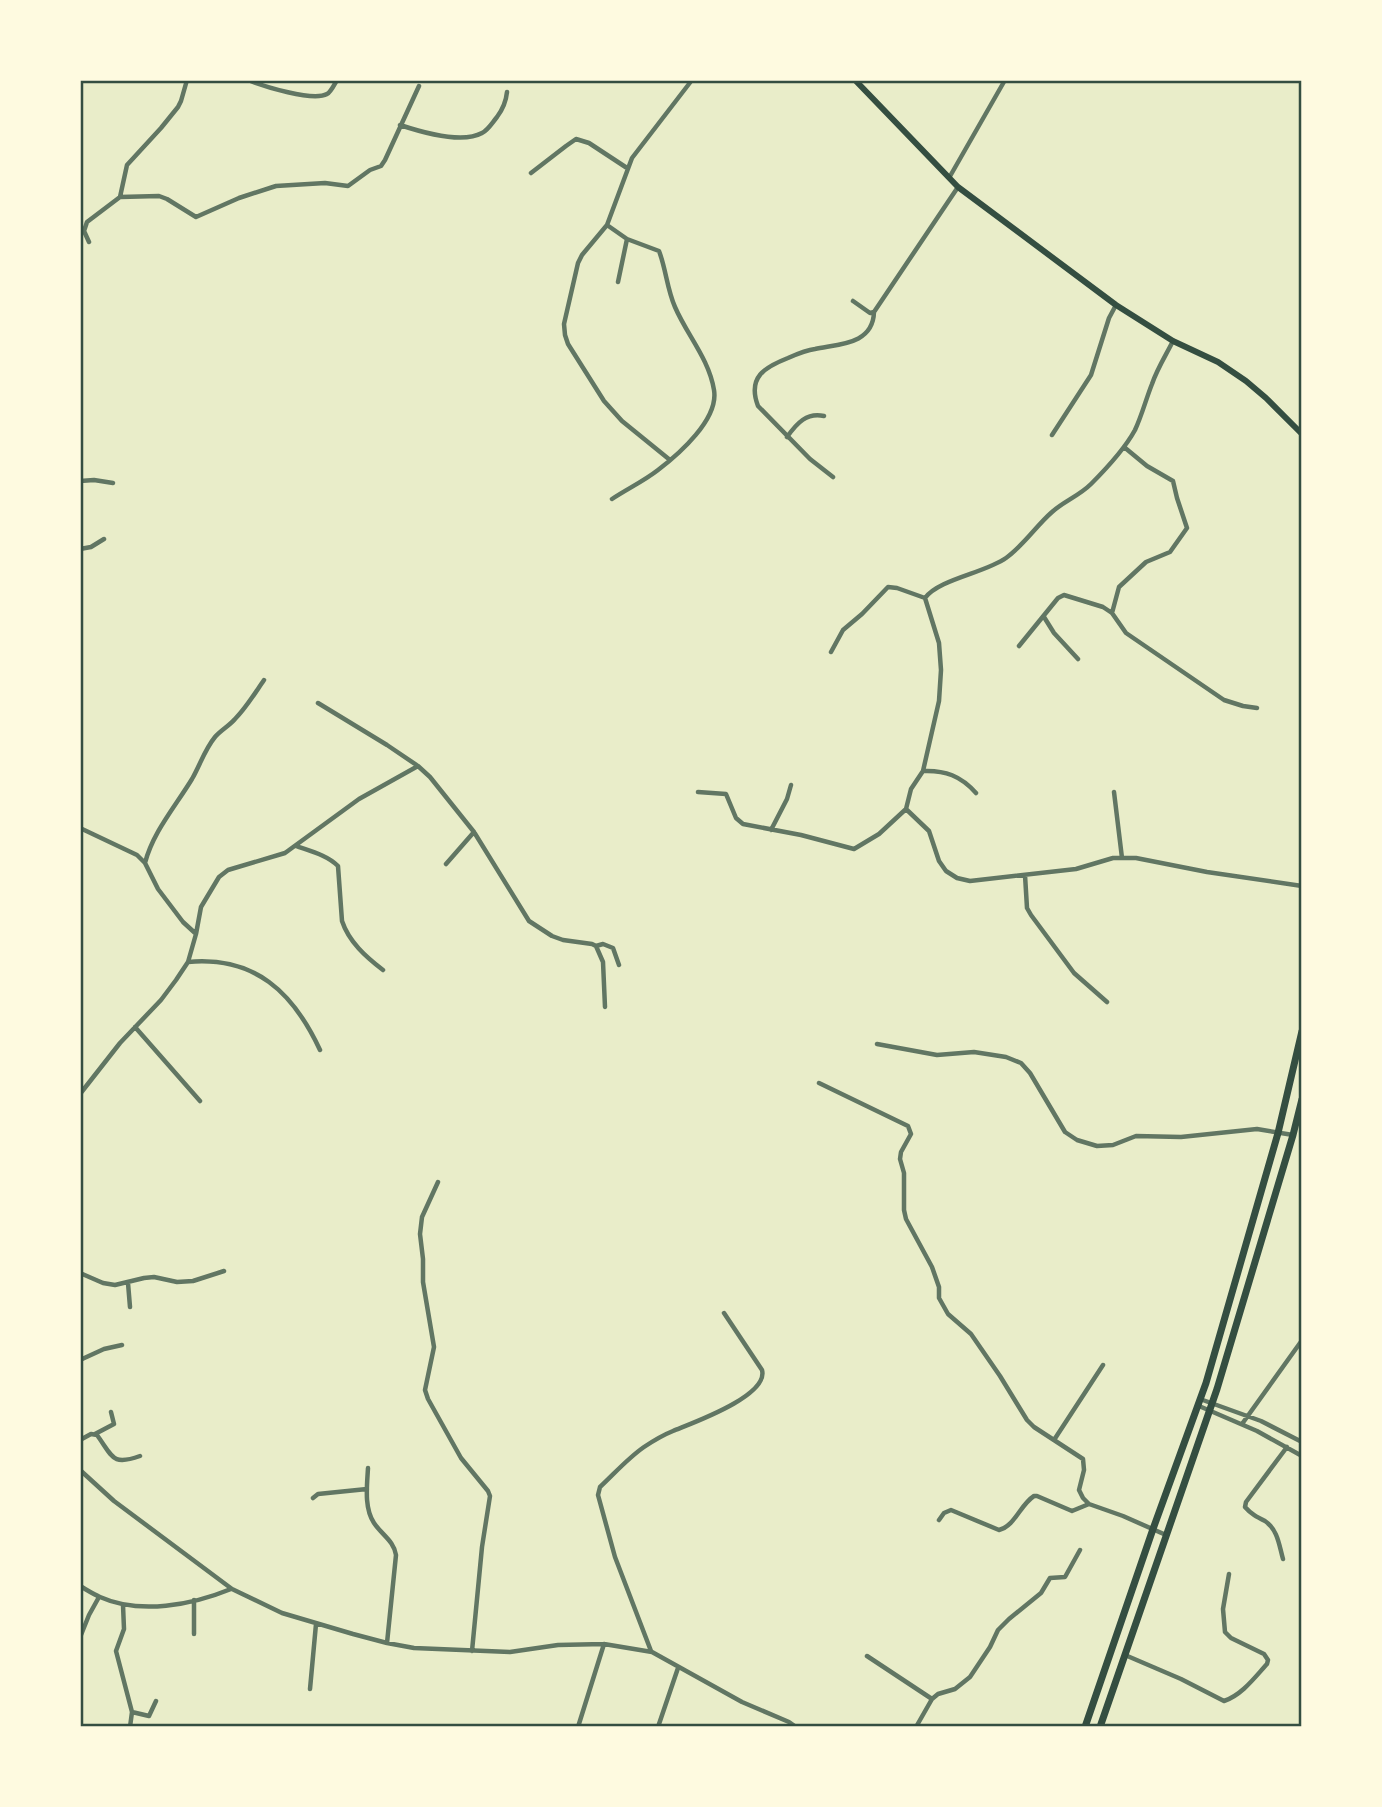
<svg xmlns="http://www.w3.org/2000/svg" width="1382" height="1807" font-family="'IBM Plex Serif',serif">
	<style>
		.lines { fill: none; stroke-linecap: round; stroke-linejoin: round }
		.minor { stroke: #617663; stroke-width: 4.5 }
		.secondary { stroke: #344e41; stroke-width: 6 }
		.primary { stroke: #344e41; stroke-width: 7 }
		.neatline { fill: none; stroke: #344e41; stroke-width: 2.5 }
	</style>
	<rect width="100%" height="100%" fill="#e9edc9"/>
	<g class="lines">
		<!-- minor -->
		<path class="minor" d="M 248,80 C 263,86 313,102 327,94 C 331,92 334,85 337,80
			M 400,125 C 421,132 462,144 482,133 C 488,130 492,123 497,117 C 503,109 506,102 507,92
			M 531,173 L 566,146 L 576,139 L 589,143 L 627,168
			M 949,178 L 1005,80
			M 120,197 L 127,165 L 161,128 L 178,107 L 181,101 L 187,80
			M 607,225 L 627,239 L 659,251 C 666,269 667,289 675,307 C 687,335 709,359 714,390 C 719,419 679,454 658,470 C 644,481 627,489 612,499
			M 89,242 L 84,231 L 87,222 L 120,197 L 159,196 L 167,199 L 196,217 L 239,198 L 276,186 L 325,183 L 348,186 L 370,170 L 381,166 L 385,160 L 419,86
			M 618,282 L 627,239
			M 853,301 L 870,313 L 874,312 L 958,187
			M 1052,435 L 1091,375 L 1109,318 L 1116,305
			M 787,437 C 797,423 807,412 824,416
			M 670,460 L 622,421 L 604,401 L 568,344 L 565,335 L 564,324 L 578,263 L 582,255 L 607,225 L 632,158 L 692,80
			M 833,477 L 810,459 L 758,406 C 747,377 765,367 788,358 C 797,354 806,350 815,349 C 838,344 873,345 874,312
			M 80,481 L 94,480 L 113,483
			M 80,549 L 91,547 L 104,539
			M 925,598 C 939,579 985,573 1006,558 C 1024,545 1036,526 1052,512 C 1064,501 1079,496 1091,484 C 1107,468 1124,450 1135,430 C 1142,415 1146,399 1152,384 C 1157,369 1166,355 1173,341
			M 1112,613 L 1119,587 L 1146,562 L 1170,552 L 1187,528 L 1177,498 L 1173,481 L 1147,466 L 1124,447
			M 1044,617 L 1054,633 L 1078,659
			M 1019,646 L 1058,598 L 1064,595 L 1103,607 L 1112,613 L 1126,633 L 1224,700 L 1243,706 L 1257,708
			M 831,652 L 843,630 L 862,614 L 888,587 L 897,588 L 925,598
			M 318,703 L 387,745 L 418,766 L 430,777 L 474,832 L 529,921 L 552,936 L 563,940 L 592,944 L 596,946 L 603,962 L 605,1007
			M 923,771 C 945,770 961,776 976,793
			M 698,792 L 726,794 L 736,818 L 743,824 L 801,835 L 854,849 L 879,834 L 906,809 L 911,789 L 923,771 L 939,701 L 941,670 L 939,643 L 925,598
			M 1114,792 L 1122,858
			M 906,809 L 929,831 L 939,861 L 946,871 L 957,878 L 970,881 L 1076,869 L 1113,858 L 1136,858 L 1207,872 L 1302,886
			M 80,828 L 137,855 L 145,863 L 158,889 L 183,922 L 195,933
			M 771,830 L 787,799 L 791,785
			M 296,846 C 310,851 327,855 338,866 L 342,921 C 349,942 366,957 383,970
			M 145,863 C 153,832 175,807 192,779 C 200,765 205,749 215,737 C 221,730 229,726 235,719 C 246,708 255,693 264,680
			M 446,864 L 474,832
			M 1025,875 L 1027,908 L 1031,915 L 1074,973 L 1107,1002
			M 596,946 L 603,944 L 613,948 L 619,965
			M 188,962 C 255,956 293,992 320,1050
			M 135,1027 L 200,1101
			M 877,1044 L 937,1055 L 974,1052 L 1006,1057 L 1021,1063 L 1030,1073 L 1065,1132 L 1077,1140 L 1097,1146 L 1113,1145 L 1136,1136 L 1181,1137 L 1257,1129 L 1293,1135
			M 819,1083 L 908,1126 L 911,1134 L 901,1152 L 900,1159 L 904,1173 L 904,1210 L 906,1219 L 932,1267 L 939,1287 L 939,1298 L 948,1314 L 971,1334 L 1000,1376 L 1027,1420 L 1034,1427 L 1083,1459 L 1084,1470 L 1079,1490 L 1083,1498 L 1089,1504 L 1123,1516 L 1166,1535
			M 80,1094 L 120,1043 L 161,1000 L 176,980 L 188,962 L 196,934 L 201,907 L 219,877 L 228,870 L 285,853 L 359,799 L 418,766
			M 438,1182 L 422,1217 L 420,1234 L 423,1259 L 423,1282 L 434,1347 L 425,1390 L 428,1399 L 461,1458 L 488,1491 L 490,1496 L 482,1547 L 472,1651
			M 80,1273 L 103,1283 L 115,1285 L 144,1278 L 154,1277 L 177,1282 L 193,1281 L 224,1271
			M 128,1283 L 130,1307
			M 80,1360 L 104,1349 L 122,1345
			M 1200,1399 L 1261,1421 L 1302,1442
			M 1199,1406 L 1257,1431 L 1302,1456
			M 1242,1424 L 1300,1343
			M 95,1434 L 114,1424 L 111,1412
			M 80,1440 L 91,1434 L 97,1435 C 113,1457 112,1466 140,1456
			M 1054,1440 L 1103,1365
			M 368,1468 C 367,1486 364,1508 374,1523 C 382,1535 394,1541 396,1555 L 387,1643
			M 80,1470 L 114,1501 L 232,1589 L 282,1613 L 353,1634 L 387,1643 L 414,1648 L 510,1652 L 558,1645 L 604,1644 L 652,1652 L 742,1702 L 789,1722 L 796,1727
			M 313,1498 L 318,1494 L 367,1489
			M 939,1520 L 944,1513 L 951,1510 L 999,1530 C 1015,1526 1020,1505 1034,1496 L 1037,1496 L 1072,1511 L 1089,1504
			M 1283,1559 C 1279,1545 1278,1530 1265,1521 C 1257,1517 1251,1514 1245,1507 L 1246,1502 L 1287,1447
			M 80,1586 C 87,1590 93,1594 100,1597 C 140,1615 192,1605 231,1589
			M 123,1605 L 124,1629 L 116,1651 L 132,1712 L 130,1727
			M 194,1634 L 194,1600
			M 81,1635 L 89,1615 L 99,1597
			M 651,1651 L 615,1557 L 598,1495 L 600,1487 C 614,1474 628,1458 644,1447 C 653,1441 663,1435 673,1431 C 692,1423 769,1396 762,1370 L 724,1313
			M 1125,1655 L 1181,1679 L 1224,1701 C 1242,1695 1255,1677 1267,1664 L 1268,1660 L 1264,1654 L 1231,1638 L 1225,1632 L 1223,1609 L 1229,1574
			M 867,1656 L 932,1699
			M 310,1689 L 316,1624
			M 132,1712 L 149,1716 L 156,1701
			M 578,1727 L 604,1644
			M 658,1727 L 678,1668
			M 916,1727 L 932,1699 L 938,1694 L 955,1689 L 970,1677 L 990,1647 L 998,1630 L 1009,1619 L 1041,1593 L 1050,1578 L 1065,1577 L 1080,1550"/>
		<!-- secondary -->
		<path class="secondary" d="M 855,80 L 958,187 L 1116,305 L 1173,341 L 1218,362 L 1246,381 L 1266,398 L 1302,434"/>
		<!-- primary -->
		<path class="primary" d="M 1085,1727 L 1153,1529 L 1206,1383 L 1278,1133 L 1302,1031
			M 1100,1727 L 1217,1389 L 1293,1135 L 1302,1099"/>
	</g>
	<!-- border -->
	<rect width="1382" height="1807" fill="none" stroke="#fefae0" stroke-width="164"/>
	<rect x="82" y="82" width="1218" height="1643" class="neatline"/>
</svg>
